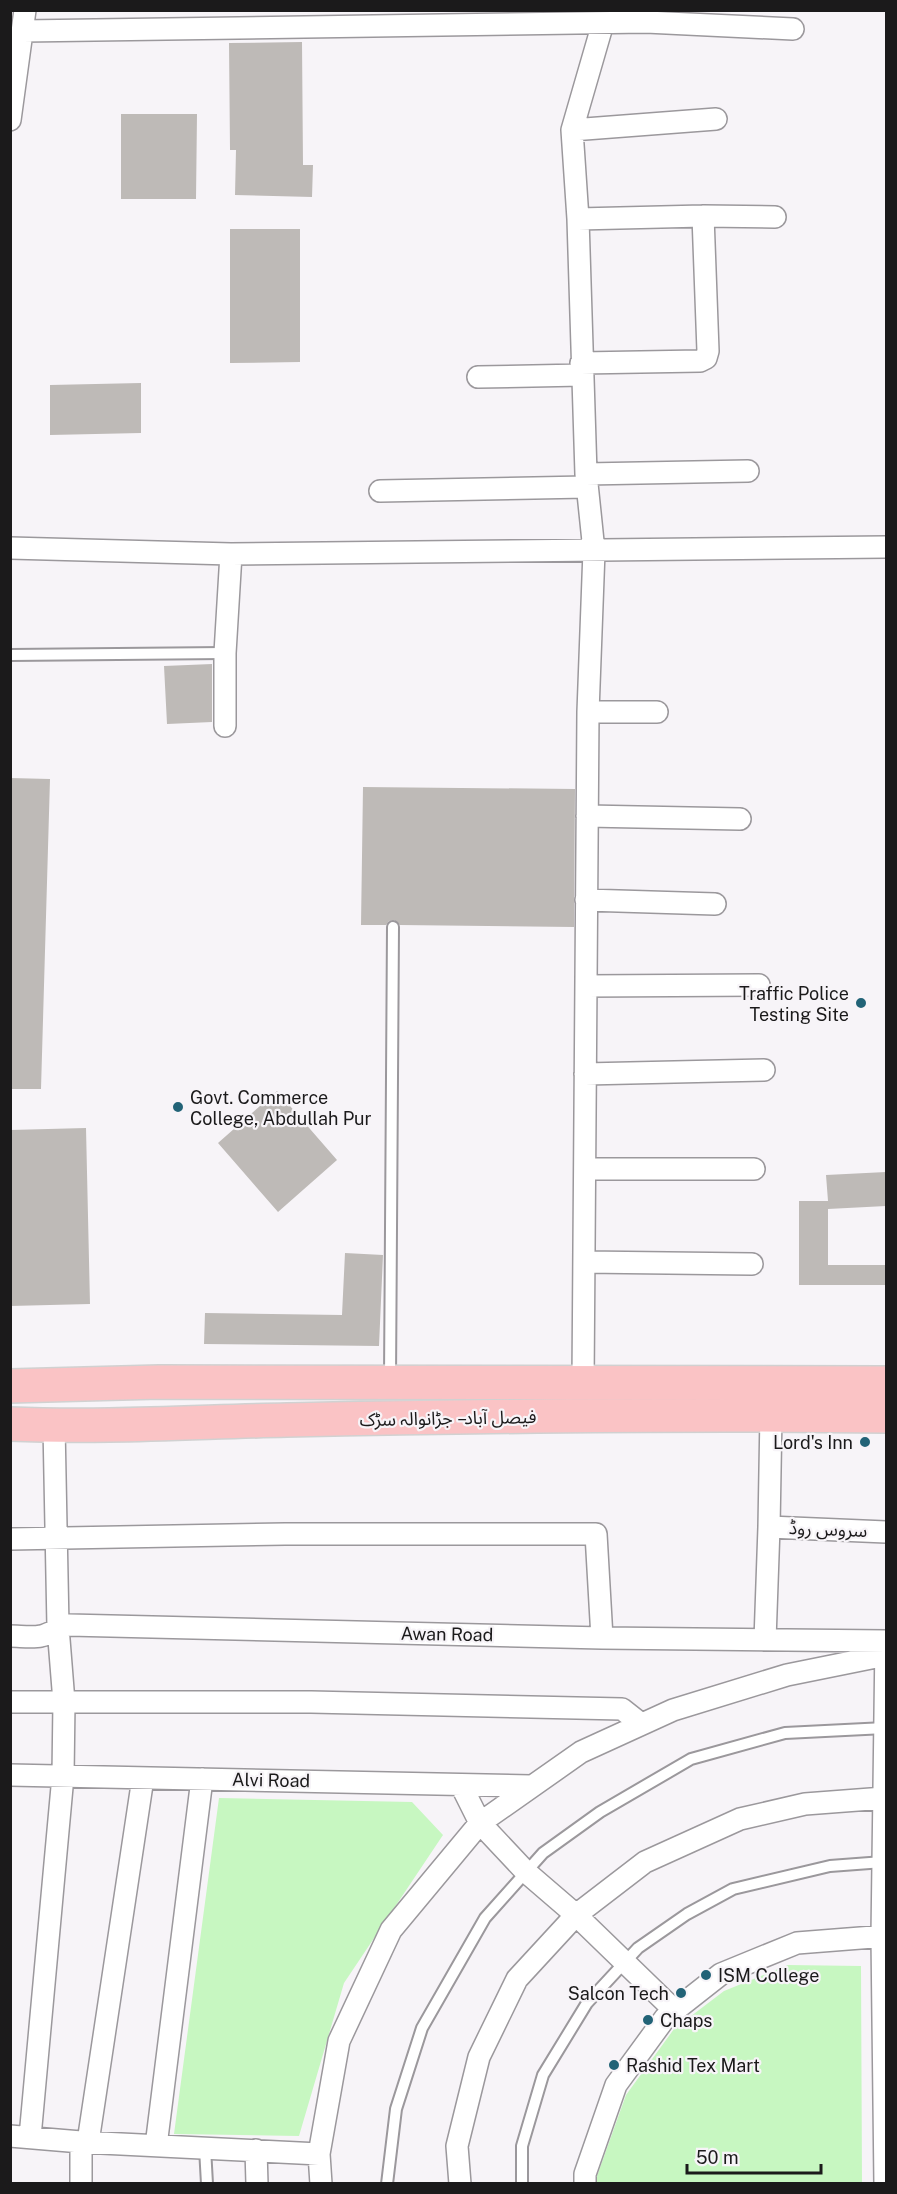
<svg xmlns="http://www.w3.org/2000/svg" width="897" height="2194" font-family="'Public Sans','Noto Sans Arabic',sans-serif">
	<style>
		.green { fill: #c7f7c1 }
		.building { fill: #bebab7 }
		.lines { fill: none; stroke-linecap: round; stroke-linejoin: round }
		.service-casing { stroke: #9b989c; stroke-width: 14 }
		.minor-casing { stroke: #9b989c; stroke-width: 24 }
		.primary-casing { stroke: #d1d1d1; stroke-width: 36 }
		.service { stroke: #fff; stroke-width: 10 }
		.minor { stroke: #fff; stroke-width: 21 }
		.primary { stroke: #fac3c5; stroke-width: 33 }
		.poi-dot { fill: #226377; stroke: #f7f4f8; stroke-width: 2 }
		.labels { text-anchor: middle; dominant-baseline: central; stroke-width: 4.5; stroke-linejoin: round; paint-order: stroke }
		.poi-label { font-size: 18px; fill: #1b1a1b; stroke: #f7f4f8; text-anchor: start }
		.street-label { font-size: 18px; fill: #1b1a1b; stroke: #f7f4f8 }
	</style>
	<rect width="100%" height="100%" fill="#f7f4f8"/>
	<!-- green -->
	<path class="green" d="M 219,1798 L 412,1802 L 443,1835 L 344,1983 L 299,2136 L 174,2134 Z
		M 788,1965 L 861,1966 L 862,2183 L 597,2183 L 597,2176 L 626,2095 L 674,2029 L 724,1991 Z"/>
	<!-- building -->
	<path class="building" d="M 302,42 L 303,165 L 313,165 L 312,197 L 235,195 L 236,150 L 230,150 L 229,43 Z
		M 121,114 L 197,114 L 196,199 L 121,199 Z
		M 230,229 L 300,229 L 300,362 L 230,363 Z
		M 141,383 L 141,433 L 50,435 L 50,385 Z
		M 212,664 L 212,722 L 167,724 L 164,666 Z
		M 10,778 L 50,779 L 41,1089 L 10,1089 Z
		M 363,787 L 575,789 L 574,927 L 400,925 L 394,920 L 389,921 L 386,925 L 361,925 Z
		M 277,1091 L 337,1160 L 278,1212 L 218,1143 Z
		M 86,1128 L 90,1304 L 10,1306 L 10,1130 Z
		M 886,1172 L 886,1206 L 828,1209 L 828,1265 L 886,1265 L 886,1285 L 799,1285 L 799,1201 L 828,1201 L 826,1175 Z
		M 345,1253 L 383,1255 L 379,1346 L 204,1344 L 205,1313 L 342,1315 Z"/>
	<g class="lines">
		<!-- service casing -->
		<g class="service-casing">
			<path id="service" d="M 10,655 L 225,653
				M 390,1379 L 393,927
				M 205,2148 L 207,2184
				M 387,2184 L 396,2109 L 422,2028 L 485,1918 L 543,1853 L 600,1812 L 691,1759 L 785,1733 L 885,1728
				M 522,2184 L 522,2146 L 543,2075 L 587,2003 L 638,1948 L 687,1914 L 733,1889 L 830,1866 L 883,1862"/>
		</g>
		<!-- minor casing -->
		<g class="minor-casing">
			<path id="minor" d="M 23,31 L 646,22 L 793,29
				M 10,120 L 25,10
				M 572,130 L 716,119
				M 578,219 L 703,216 L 775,217
				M 581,363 L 700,361 L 706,358 L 708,351 L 703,216
				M 478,377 L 582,375
				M 586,474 L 748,471
				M 380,491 L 586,487
				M 10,548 L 231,554 L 886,547
				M 588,712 L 657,712
				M 225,726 L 225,653 L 231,554
				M 587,816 L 740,819
				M 586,900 L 715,904
				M 586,986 L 759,985
				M 585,1074 L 764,1070
				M 585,1169 L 754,1169
				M 584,1262 L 752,1264
				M 583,1383 L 588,712 L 594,551 L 586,474 L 578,219 L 572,130 L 603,23
				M 769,1527 L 886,1532
				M 10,1539 L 285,1534 L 596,1534 L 602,1638
				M 10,1636 C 20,1636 32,1638 41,1636 C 52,1634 56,1627 69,1625 L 602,1638 L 886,1641 L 882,1936 L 885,2184
				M 765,1640 L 769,1527 L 771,1414
				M 10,1702 L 311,1702 L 622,1709 L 641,1724
				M 10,1775 L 531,1786
				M 461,1785 L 480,1823 L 526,1872 L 576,1915 L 674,2010
				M 10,2136 L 81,2142 L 319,2154
				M 30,2137 L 63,1776 L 64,1702 L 58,1627 L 54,1426
				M 88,2142 L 143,1778
				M 156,2146 L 202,1779
				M 256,2150 L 257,2184
				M 81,2184 L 81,2142
				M 321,2184 L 319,2154 L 339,2041 L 391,1930 L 480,1823 L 581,1752 L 673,1710 L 787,1675 L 886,1655
				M 460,2184 L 457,2146 L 479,2057 L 517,1979 L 576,1915 L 645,1862 L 740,1819 L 805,1804 L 884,1798
				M 585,2184 L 585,2174 L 616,2085 L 665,2018 L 721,1974 L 797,1943 L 886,1936"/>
		</g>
		<!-- primary casing -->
		<g class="primary-casing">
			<path id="primary" d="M 10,1386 L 159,1382 L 886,1383
				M 10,1424 C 103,1428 195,1422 287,1420 C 487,1416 687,1413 886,1416"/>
		</g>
		<!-- service -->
		<use href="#service" class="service"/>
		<!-- minor -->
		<use href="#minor" class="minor"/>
		<!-- primary -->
		<use href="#primary" class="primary"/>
	</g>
	<!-- markers -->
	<g class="poi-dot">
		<circle cx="861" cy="1003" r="6"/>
		<circle cx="178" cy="1107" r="6"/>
		<circle cx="865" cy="1442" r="6"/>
		<circle cx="706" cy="1975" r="6"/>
		<circle cx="681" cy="1993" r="6"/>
		<circle cx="648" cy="2020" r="6"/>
		<circle cx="614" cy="2065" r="6"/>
	</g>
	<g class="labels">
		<!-- poi labels -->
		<g class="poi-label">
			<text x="849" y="993" text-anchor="end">Traffic Police<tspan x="849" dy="21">Testing Site</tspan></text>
			<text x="190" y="1097">Govt. Commerce<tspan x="190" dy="21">College, Abdullah Pur</tspan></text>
			<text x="853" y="1442" text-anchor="end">Lord's Inn</text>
			<text x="718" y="1975">ISM College</text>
			<text x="669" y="1993" text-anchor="end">Salcon Tech</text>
			<text x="660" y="2020">Chaps</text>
			<text x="626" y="2065">Rashid Tex Mart</text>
		</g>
		<!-- street labels -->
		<g class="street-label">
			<text transform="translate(448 1418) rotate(-1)">فیصل آباد– جڑانوالہ سڑک</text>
			<text transform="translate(828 1529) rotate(2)">سروس روڈ</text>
			<text transform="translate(447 1634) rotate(1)">Awan Road</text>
			<text transform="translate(271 1780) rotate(1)">Alvi Road</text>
		</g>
	</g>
	<!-- border -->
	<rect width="897" height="2194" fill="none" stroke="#1b1a1b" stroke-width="24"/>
	<!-- scale -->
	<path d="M687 2164v9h134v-9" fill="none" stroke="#1b1a1b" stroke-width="3"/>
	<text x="696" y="2164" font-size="18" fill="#1b1a1b" stroke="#f7f4f8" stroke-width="4.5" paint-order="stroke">50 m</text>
</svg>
